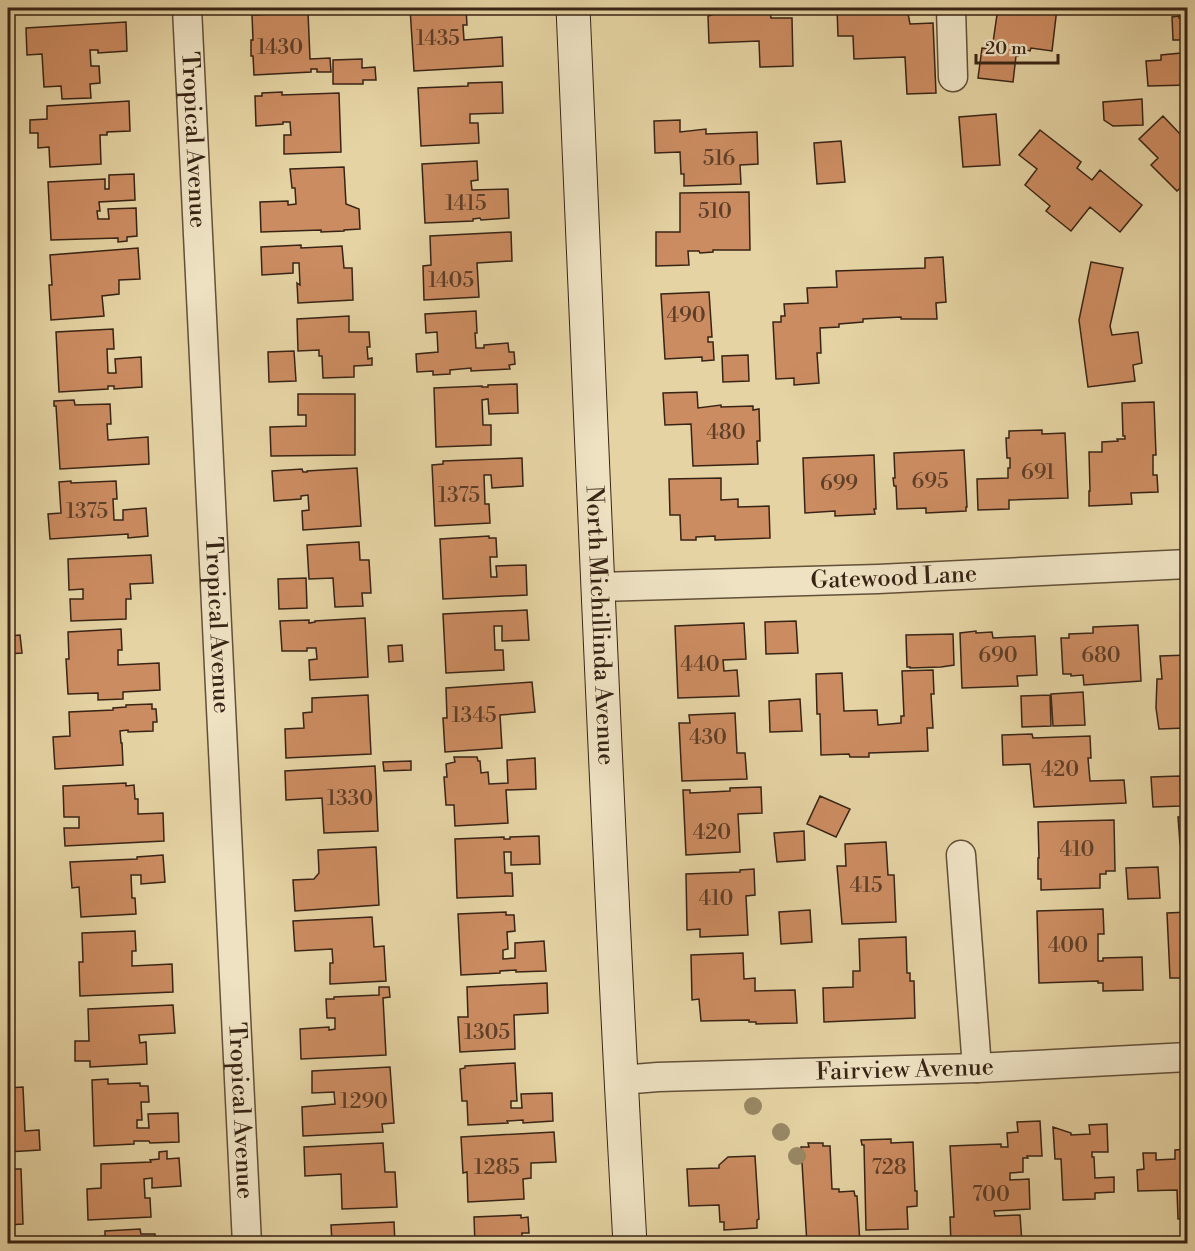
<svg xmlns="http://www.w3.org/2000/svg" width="1195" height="1251" font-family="'Libre Bodoni',serif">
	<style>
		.building { fill: #cc8c61; stroke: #382415; stroke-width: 1.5 }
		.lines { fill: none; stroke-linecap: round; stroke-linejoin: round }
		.street-casing { stroke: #635038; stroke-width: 31 }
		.secondary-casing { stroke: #382415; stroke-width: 35 }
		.street { stroke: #eee2c3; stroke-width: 28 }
		.secondary { stroke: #eee2c3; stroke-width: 33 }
		.tree { fill: #988864 }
		.labels { text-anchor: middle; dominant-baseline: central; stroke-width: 4.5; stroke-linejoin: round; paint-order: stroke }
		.number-label { font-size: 21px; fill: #5d3e28 }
		.street-label { font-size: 24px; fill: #382415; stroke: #eee2c3 }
	</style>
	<rect width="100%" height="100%" fill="#e5d3a3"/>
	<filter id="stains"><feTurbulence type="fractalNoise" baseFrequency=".00333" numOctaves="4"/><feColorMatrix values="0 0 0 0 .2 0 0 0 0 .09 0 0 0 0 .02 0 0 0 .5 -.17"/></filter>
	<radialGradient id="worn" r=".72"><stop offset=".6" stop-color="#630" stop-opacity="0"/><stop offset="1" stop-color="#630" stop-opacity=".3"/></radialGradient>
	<!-- building -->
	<path class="building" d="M 410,8 L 466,8 L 467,25 L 463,25 L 464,40 L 502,37 L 503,66 L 414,71 Z
		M 711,8 L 759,8 L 759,11 L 770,10 L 771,18 L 792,18 L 793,66 L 760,67 L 759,41 L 709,43 L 708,16 L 712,15 Z
		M 837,8 L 907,8 L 910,24 L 933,23 L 936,93 L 907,94 L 905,57 L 854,59 L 853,36 L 838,36 Z
		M 998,8 L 1057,8 L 1052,51 L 1031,48 L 1030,51 L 1019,49 L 1018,56 L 1016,56 L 1013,82 L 978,78 L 982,48 L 992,49 Z
		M 308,12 L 310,59 L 330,58 L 331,72 L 317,72 L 317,69 L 311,69 L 311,72 L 254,75 L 253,56 L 251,56 L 251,40 L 253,40 L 252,15 Z
		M 1179,16 L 1179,18 L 1188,18 L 1188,85 L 1148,86 L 1146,61 L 1161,60 L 1161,55 L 1181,53 L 1181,40 L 1173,40 L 1172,17 Z
		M 126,22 L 127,51 L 98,53 L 98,50 L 90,50 L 91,66 L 99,66 L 100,83 L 90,84 L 91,98 L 62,99 L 61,86 L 44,87 L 42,54 L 27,55 L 26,28 Z
		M 362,59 L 362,68 L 375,67 L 376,80 L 363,80 L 363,84 L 333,84 L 333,60 Z
		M 502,82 L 503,113 L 470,114 L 470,123 L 478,123 L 479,143 L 421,146 L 418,88 L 468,86 L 468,83 Z
		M 282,92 L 282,95 L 339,93 L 341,152 L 284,154 L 284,135 L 291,135 L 290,122 L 283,122 L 283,124 L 256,126 L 255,96 L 262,96 L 262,93 Z
		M 1142,99 L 1143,125 L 1113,126 L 1104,120 L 1103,102 Z
		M 129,101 L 130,131 L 107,132 L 107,135 L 100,135 L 101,164 L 50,167 L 49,147 L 38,148 L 38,133 L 30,133 L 30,120 L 47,119 L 47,106 Z
		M 996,114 L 1000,165 L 963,167 L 959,117 Z
		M 1163,116 L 1181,135 L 1188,134 L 1188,181 L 1177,191 L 1151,165 L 1158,158 L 1139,139 Z
		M 680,120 L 680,132 L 706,129 L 706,134 L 757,132 L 758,164 L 740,165 L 741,184 L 684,186 L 684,174 L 681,174 L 680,152 L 655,153 L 654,121 Z
		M 1040,130 L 1081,162 L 1077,168 L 1092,180 L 1100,170 L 1142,205 L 1120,232 L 1090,207 L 1071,231 L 1046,211 L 1050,206 L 1025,185 L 1037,169 L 1019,155 Z
		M 841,141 L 845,182 L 817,184 L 814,143 Z
		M 477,161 L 478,180 L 471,181 L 472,190 L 508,189 L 509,218 L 481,220 L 480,218 L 473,219 L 473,221 L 425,223 L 422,164 Z
		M 344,167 L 346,204 L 359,209 L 360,229 L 344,230 L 344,231 L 321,232 L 321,230 L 261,232 L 260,202 L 288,201 L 288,205 L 296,204 L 295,188 L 292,188 L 290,169 Z
		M 134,174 L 135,200 L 99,202 L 100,211 L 97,211 L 98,219 L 109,219 L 108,209 L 136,208 L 137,236 L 127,237 L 127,241 L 118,242 L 118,238 L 51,240 L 48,182 L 105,179 L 105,189 L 109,189 L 109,175 Z
		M 749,192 L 750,250 L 713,250 L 713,252 L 700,253 L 699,251 L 688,251 L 689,265 L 656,266 L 656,232 L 680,232 L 680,193 Z
		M 511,232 L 512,261 L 477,263 L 479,297 L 424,300 L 423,266 L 431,265 L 430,236 Z
		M 301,245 L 301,248 L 342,246 L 344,268 L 352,268 L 353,300 L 298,303 L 297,283 L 300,285 L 299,263 L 293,263 L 293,273 L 262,275 L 261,247 Z
		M 138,248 L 140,279 L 119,280 L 119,294 L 102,296 L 104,316 L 51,320 L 49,285 L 52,285 L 50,255 Z
		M 943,257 L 946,302 L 936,303 L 937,319 L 901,319 L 901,317 L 863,319 L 863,322 L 839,324 L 839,327 L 820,328 L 821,353 L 817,353 L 819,383 L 794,385 L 794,378 L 776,379 L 773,322 L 781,322 L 781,316 L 785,316 L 784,304 L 808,303 L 807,288 L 837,287 L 836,271 L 925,268 L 925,258 Z
		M 1091,262 L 1123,268 L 1110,326 L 1112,335 L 1138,332 L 1142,363 L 1133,365 L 1135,381 L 1088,387 L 1079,320 Z
		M 709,292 L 712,337 L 708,337 L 708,342 L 713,342 L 714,360 L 702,361 L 702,357 L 665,359 L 661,294 Z
		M 476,311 L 477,333 L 475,333 L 476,348 L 484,348 L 484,345 L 508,343 L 509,352 L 514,352 L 515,364 L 509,365 L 510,369 L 471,371 L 471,368 L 450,370 L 450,374 L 433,375 L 433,371 L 417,372 L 416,354 L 438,352 L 437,332 L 426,333 L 425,314 Z
		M 349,316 L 349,332 L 369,332 L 370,347 L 367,347 L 368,359 L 372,358 L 372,365 L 354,366 L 354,377 L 323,378 L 322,356 L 319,356 L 319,350 L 298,351 L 297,319 Z
		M 113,329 L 114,349 L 107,349 L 108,373 L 116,373 L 115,359 L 141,357 L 142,387 L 114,389 L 114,386 L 108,386 L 108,389 L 59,392 L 56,332 Z
		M 294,351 L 296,381 L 269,382 L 268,352 Z
		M 748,355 L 749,381 L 723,382 L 722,356 Z
		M 517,384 L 518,413 L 489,414 L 488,399 L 482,400 L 483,425 L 491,425 L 491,445 L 436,447 L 434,388 L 482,386 L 482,387 L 488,387 L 488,385 Z
		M 697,392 L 698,408 L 721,405 L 721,407 L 753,406 L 753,410 L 759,409 L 760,441 L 757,441 L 758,464 L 693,466 L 691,424 L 665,425 L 663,393 Z
		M 298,394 L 355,394 L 355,455 L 271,456 L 270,427 L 306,426 L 306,415 L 298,415 Z
		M 74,400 L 75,405 L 110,404 L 111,424 L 107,424 L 108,440 L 148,437 L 149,464 L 60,469 L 56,406 L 54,406 L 54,401 Z
		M 1154,402 L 1156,455 L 1153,455 L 1153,475 L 1157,475 L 1158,492 L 1131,493 L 1132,504 L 1089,506 L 1089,491 L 1090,491 L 1089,452 L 1102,452 L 1102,442 L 1118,441 L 1117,439 L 1125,439 L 1125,436 L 1123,436 L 1122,403 Z
		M 1042,430 L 1042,434 L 1065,433 L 1068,498 L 1009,500 L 1009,509 L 978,510 L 977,479 L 1008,478 L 1008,468 L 1010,468 L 1010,458 L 1007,458 L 1006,438 L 1009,438 L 1009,431 Z
		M 964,450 L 967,507 L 966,507 L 966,511 L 926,513 L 926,508 L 897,509 L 896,486 L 894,486 L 893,478 L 895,478 L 894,453 Z
		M 874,455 L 876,509 L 874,509 L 875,514 L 835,516 L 835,511 L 805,513 L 803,458 Z
		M 522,458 L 523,486 L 492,488 L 491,475 L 484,475 L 485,504 L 489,504 L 490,523 L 435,526 L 432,465 L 443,464 L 443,461 Z
		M 357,468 L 361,526 L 303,530 L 302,511 L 309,510 L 308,495 L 301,496 L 301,499 L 274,501 L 272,471 L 302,469 L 303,472 L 307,472 L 307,471 Z
		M 721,478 L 721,500 L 738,499 L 738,507 L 769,506 L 770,538 L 715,540 L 715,536 L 696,537 L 696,540 L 681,540 L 680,515 L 670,515 L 669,479 Z
		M 71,481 L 71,483 L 116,481 L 117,499 L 113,499 L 114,520 L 123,520 L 123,510 L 146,508 L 148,536 L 128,538 L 128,534 L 50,539 L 48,514 L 61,513 L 59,482 Z
		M 489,536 L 489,538 L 496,538 L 497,557 L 490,557 L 491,577 L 497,577 L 496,566 L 526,565 L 527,595 L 443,599 L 440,539 Z
		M 359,542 L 360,560 L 369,560 L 371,593 L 362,593 L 363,606 L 335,607 L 333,578 L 309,579 L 307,545 Z
		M 151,555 L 153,583 L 130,584 L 131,599 L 126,599 L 126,619 L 71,621 L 70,599 L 83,599 L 83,589 L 69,590 L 68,559 Z
		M 306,578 L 307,608 L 279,609 L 278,579 Z
		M 527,610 L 529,640 L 502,641 L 502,626 L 494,626 L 495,650 L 503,650 L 504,670 L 446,673 L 443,614 Z
		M 365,618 L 368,677 L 310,680 L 309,660 L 317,659 L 316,648 L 307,648 L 307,651 L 282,651 L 280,621 L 309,620 L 309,623 L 315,622 L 315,621 Z
		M 796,621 L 798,653 L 766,654 L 765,622 Z
		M 744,623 L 746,659 L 723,660 L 724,671 L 737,670 L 739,696 L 678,698 L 675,626 Z
		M 1138,625 L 1141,681 L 1084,685 L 1083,675 L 1071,676 L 1071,674 L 1063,674 L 1061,638 L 1069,638 L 1069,634 L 1093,633 L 1093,627 Z
		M 121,629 L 122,650 L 118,650 L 118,665 L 159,663 L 160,690 L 123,692 L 123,699 L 98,700 L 98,693 L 68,694 L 66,659 L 69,659 L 68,632 Z
		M 976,631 L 976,633 L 992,632 L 993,638 L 1035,636 L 1037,675 L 1017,676 L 1018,686 L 962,688 L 960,633 Z
		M 953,634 L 954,665 L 941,667 L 910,668 L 910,667 L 907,667 L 906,635 Z
		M 20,635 L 22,653 L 8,654 L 8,636 Z
		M 402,645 L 403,661 L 389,662 L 388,646 Z
		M 1188,655 L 1188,725 L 1185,725 L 1185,728 L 1159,729 L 1156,708 L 1157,679 L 1162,679 L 1160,656 Z
		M 933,670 L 934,694 L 931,694 L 933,728 L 927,728 L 928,751 L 869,753 L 869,757 L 850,757 L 849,754 L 821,755 L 820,714 L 817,714 L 816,674 L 842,673 L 844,711 L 877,710 L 878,725 L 901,723 L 901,716 L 904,716 L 902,671 Z
		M 532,682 L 535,712 L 500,715 L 502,748 L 445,752 L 443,718 L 447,718 L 446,688 Z
		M 1083,692 L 1085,725 L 1053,726 L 1051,694 Z
		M 368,695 L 371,754 L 286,758 L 285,729 L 304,728 L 303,713 L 312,712 L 312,698 Z
		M 1050,695 L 1051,726 L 1022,727 L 1021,696 Z
		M 800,699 L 802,731 L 770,732 L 769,701 Z
		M 152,704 L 152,709 L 156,709 L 157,722 L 153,722 L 153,731 L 128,732 L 128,730 L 120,731 L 121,743 L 122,743 L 123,765 L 55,769 L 53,737 L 70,736 L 69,712 L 113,710 L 113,708 L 126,707 L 126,705 Z
		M 735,713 L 737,753 L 745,753 L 747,779 L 682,781 L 679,723 L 690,723 L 689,715 Z
		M 1032,734 L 1033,738 L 1090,736 L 1091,758 L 1088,758 L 1090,781 L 1124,780 L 1126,803 L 1034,807 L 1030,764 L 1003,765 L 1002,735 Z
		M 454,757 L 477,757 L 478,761 L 480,761 L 481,773 L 488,772 L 489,784 L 508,783 L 507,760 L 535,758 L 536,789 L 506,790 L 508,823 L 455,826 L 454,805 L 446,805 L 444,777 L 447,777 L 446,764 L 455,762 Z
		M 411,761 L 411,770 L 384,771 L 383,762 Z
		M 375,766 L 378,831 L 324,833 L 322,798 L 286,800 L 285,771 Z
		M 1180,776 L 1181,806 L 1153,807 L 1151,777 Z
		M 126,783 L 126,786 L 134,785 L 135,799 L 138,799 L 138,814 L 163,813 L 164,841 L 65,846 L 64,828 L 79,828 L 79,817 L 64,817 L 63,786 Z
		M 761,787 L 762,813 L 738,814 L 740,852 L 686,855 L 683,790 L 690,790 L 690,793 L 730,791 L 730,788 Z
		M 820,796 L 850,809 L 836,837 L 807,824 Z
		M 1178,817 L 1188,817 L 1188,844 L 1180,844 Z
		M 1114,820 L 1115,871 L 1106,871 L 1106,874 L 1100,874 L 1100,888 L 1041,890 L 1041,879 L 1038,879 L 1038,858 L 1039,858 L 1038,822 Z
		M 804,831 L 805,860 L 777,862 L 774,833 Z
		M 539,836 L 540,864 L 511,865 L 511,852 L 504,852 L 505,873 L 512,873 L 513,896 L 457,898 L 455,839 L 504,837 L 504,839 L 510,839 L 510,837 Z
		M 886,842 L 888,875 L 894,875 L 896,922 L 842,924 L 837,866 L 846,866 L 845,844 Z
		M 376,847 L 379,905 L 295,911 L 293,880 L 314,879 L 319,873 L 318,850 Z
		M 163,855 L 165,882 L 141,884 L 141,875 L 131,875 L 132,898 L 135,898 L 136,914 L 81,917 L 79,887 L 72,888 L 70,862 L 137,859 L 137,857 Z
		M 1158,867 L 1160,898 L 1128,899 L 1126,868 Z
		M 754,869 L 755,895 L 746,896 L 748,935 L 700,937 L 700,929 L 687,930 L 686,874 L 740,872 L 740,870 Z
		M 1103,909 L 1104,934 L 1098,934 L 1098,961 L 1103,961 L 1103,958 L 1142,957 L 1143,990 L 1103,991 L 1103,983 L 1098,983 L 1098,981 L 1039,983 L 1037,911 Z
		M 810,910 L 812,942 L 781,944 L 779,912 Z
		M 506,912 L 506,915 L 514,915 L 515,931 L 507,932 L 508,949 L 503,950 L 503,959 L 515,958 L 515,943 L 544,941 L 546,971 L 516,972 L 516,970 L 500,971 L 500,973 L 461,975 L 458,914 Z
		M 1188,912 L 1188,978 L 1170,978 L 1167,913 Z
		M 372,917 L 374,947 L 384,946 L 386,981 L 330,984 L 330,963 L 333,963 L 332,949 L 295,951 L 293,921 Z
		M 135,931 L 136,951 L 132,951 L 132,966 L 172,964 L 173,992 L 80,996 L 79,962 L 83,962 L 82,933 Z
		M 9,935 L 12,1001 L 8,1001 L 8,936 Z
		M 906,937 L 907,973 L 910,973 L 910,981 L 914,981 L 915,1018 L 824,1022 L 823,988 L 853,987 L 853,971 L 860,971 L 859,939 Z
		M 743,953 L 744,979 L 755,978 L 755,991 L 795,990 L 797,1023 L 756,1024 L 756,1022 L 749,1022 L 749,1020 L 701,1021 L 699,999 L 692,1000 L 691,955 Z
		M 547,983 L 548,1013 L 514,1015 L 515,1049 L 460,1052 L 458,1017 L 468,1017 L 467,987 Z
		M 379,987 L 389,987 L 390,997 L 383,998 L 386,1055 L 301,1059 L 300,1029 L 329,1027 L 329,1030 L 335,1029 L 335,1018 L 327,1018 L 326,999 L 334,999 L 334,997 L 379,995 Z
		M 173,1005 L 175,1033 L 139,1035 L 140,1043 L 146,1042 L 147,1064 L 90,1067 L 90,1061 L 75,1061 L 75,1041 L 89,1041 L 88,1009 Z
		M 8,1011 L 10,1011 L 14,1072 L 8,1073 Z
		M 515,1063 L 517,1101 L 511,1101 L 511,1108 L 522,1108 L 521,1094 L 552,1093 L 553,1121 L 523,1123 L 523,1120 L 507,1121 L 508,1123 L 468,1125 L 467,1101 L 462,1101 L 460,1069 L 465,1068 L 465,1066 Z
		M 390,1067 L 394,1123 L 382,1124 L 383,1132 L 303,1136 L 302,1107 L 335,1104 L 334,1092 L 312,1093 L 312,1071 Z
		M 108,1079 L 108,1084 L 140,1083 L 140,1086 L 148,1086 L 149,1102 L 141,1102 L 142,1120 L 137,1120 L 137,1128 L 149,1128 L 148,1114 L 178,1113 L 179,1142 L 150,1143 L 149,1141 L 134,1141 L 134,1144 L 94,1146 L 92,1080 Z
		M 23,1087 L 25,1131 L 39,1130 L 40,1150 L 8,1152 L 8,1088 Z
		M 1040,1121 L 1042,1156 L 1027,1156 L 1028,1158 L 1023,1158 L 1023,1172 L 1010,1173 L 1010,1180 L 1029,1179 L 1030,1209 L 994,1211 L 995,1216 L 1020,1215 L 1022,1243 L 951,1244 L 950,1217 L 954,1217 L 950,1146 L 1001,1144 L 1001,1147 L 1008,1147 L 1007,1133 L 1018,1132 L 1017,1122 Z
		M 1107,1124 L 1108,1152 L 1092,1152 L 1092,1157 L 1094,1157 L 1095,1178 L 1114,1177 L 1114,1192 L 1095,1193 L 1095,1199 L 1063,1200 L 1061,1159 L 1055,1159 L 1053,1127 L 1071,1133 L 1071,1135 L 1090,1134 L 1089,1125 Z
		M 554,1132 L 556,1162 L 531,1163 L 531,1178 L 523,1179 L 524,1199 L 468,1202 L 467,1172 L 463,1173 L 461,1137 Z
		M 891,1139 L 891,1143 L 913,1142 L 915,1191 L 917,1191 L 917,1206 L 907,1207 L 908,1229 L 866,1230 L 864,1145 L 862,1145 L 861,1140 Z
		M 383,1143 L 385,1172 L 395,1172 L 397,1207 L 342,1209 L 341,1174 L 305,1176 L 304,1147 Z
		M 808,1143 L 823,1143 L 823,1146 L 830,1146 L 832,1189 L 839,1189 L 839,1192 L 854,1191 L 855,1196 L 857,1196 L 860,1244 L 807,1244 L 801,1147 L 809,1147 Z
		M 1188,1149 L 1188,1218 L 1178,1219 L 1177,1190 L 1138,1191 L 1137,1170 L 1144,1169 L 1143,1153 L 1156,1153 L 1156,1160 L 1175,1159 L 1175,1150 Z
		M 167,1151 L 167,1159 L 179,1158 L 181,1186 L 152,1188 L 152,1178 L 144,1179 L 145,1198 L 150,1198 L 151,1217 L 88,1220 L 87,1189 L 101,1188 L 101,1164 L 151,1162 L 150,1160 L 159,1159 L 159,1152 Z
		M 755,1156 L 759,1219 L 757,1220 L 757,1228 L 724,1230 L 724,1222 L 720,1222 L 719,1205 L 689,1206 L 687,1169 L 719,1168 L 719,1165 L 728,1157 Z
		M 8,1169 L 21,1169 L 23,1224 L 8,1225 Z
		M 521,1215 L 521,1218 L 528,1217 L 529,1233 L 522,1233 L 522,1244 L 475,1244 L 474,1217 Z
		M 394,1222 L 395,1244 L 332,1244 L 331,1225 Z
		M 140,1229 L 141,1234 L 155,1234 L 155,1244 L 89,1244 L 89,1238 L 105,1236 L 105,1231 Z
		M 927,1237 L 927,1244 L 901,1244 L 901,1238 Z"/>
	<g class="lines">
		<!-- street casing -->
		<g class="street-casing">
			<g id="street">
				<path id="s1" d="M 187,8 L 247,1244"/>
				<path d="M 951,8 L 953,77"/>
				<path id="s2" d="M 598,587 L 878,579 L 1188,564"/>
				<path d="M 961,855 L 977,1068"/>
				<path id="s3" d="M 621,1080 L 658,1077 L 977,1068 L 1188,1057"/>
			</g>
		</g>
		<!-- secondary casing -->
		<g class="secondary-casing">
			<g id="secondary">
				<path id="s4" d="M 573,8 C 591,420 607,832 630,1244"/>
			</g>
		</g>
		<!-- street -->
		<use href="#street" class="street"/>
		<!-- secondary -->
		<use href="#secondary" class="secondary"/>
	</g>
	<!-- trees -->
	<g class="tree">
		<circle cx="753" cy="1106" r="9"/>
		<circle cx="781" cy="1132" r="9"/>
		<circle cx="797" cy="1156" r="9"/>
	</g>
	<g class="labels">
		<!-- number labels -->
		<g class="number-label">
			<text x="438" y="39">1435</text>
			<text x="280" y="48">1430</text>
			<text x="719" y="159">516</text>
			<text x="466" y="204">1415</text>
			<text x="715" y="212">510</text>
			<text x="451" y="281">1405</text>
			<text x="686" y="316">490</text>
			<text x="726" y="433">480</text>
			<text x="1038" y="473">691</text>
			<text x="930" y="482">695</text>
			<text x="839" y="484">699</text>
			<text x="459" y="496">1375</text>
			<text x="87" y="512">1375</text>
			<text x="998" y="656">690</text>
			<text x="1101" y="656">680</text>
			<text x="700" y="665">440</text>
			<text x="474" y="716">1345</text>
			<text x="708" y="738">430</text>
			<text x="1060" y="770">420</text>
			<text x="350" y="799">1330</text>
			<text x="712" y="833">420</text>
			<text x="1077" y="850">410</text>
			<text x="866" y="886">415</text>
			<text x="716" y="899">410</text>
			<text x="1068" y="946">400</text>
			<text x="487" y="1033">1305</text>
			<text x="364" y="1102">1290</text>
			<text x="497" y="1168">1285</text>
			<text x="889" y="1168">728</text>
			<text x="991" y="1195">700</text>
		</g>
		<!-- street labels -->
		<g class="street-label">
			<text stroke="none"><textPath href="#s1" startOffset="132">Tropical Avenue</textPath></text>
			<text stroke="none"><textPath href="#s2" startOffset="296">Gatewood Lane</textPath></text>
			<text stroke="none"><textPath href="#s1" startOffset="618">Tropical Avenue</textPath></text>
			<text stroke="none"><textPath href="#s4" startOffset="618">North Michillinda Avenue</textPath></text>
			<text stroke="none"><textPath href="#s3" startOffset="284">Fairview Avenue</textPath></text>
			<text stroke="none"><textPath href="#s1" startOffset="1104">Tropical Avenue</textPath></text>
		</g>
	</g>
	<!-- margin -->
	<rect width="1195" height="1251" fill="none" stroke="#e5d3a3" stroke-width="30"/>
	<rect x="9" y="9" width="1177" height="1233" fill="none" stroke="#382415" stroke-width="3"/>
	<rect x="15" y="15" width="1165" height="1221" fill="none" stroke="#382415" stroke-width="1.5"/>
	<!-- scale -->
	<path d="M976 54v9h82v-9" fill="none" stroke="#382415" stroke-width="3"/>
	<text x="985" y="54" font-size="18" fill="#382415" stroke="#eee2c3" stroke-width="4.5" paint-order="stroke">20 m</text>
	<rect width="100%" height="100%" filter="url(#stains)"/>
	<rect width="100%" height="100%" fill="url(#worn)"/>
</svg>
